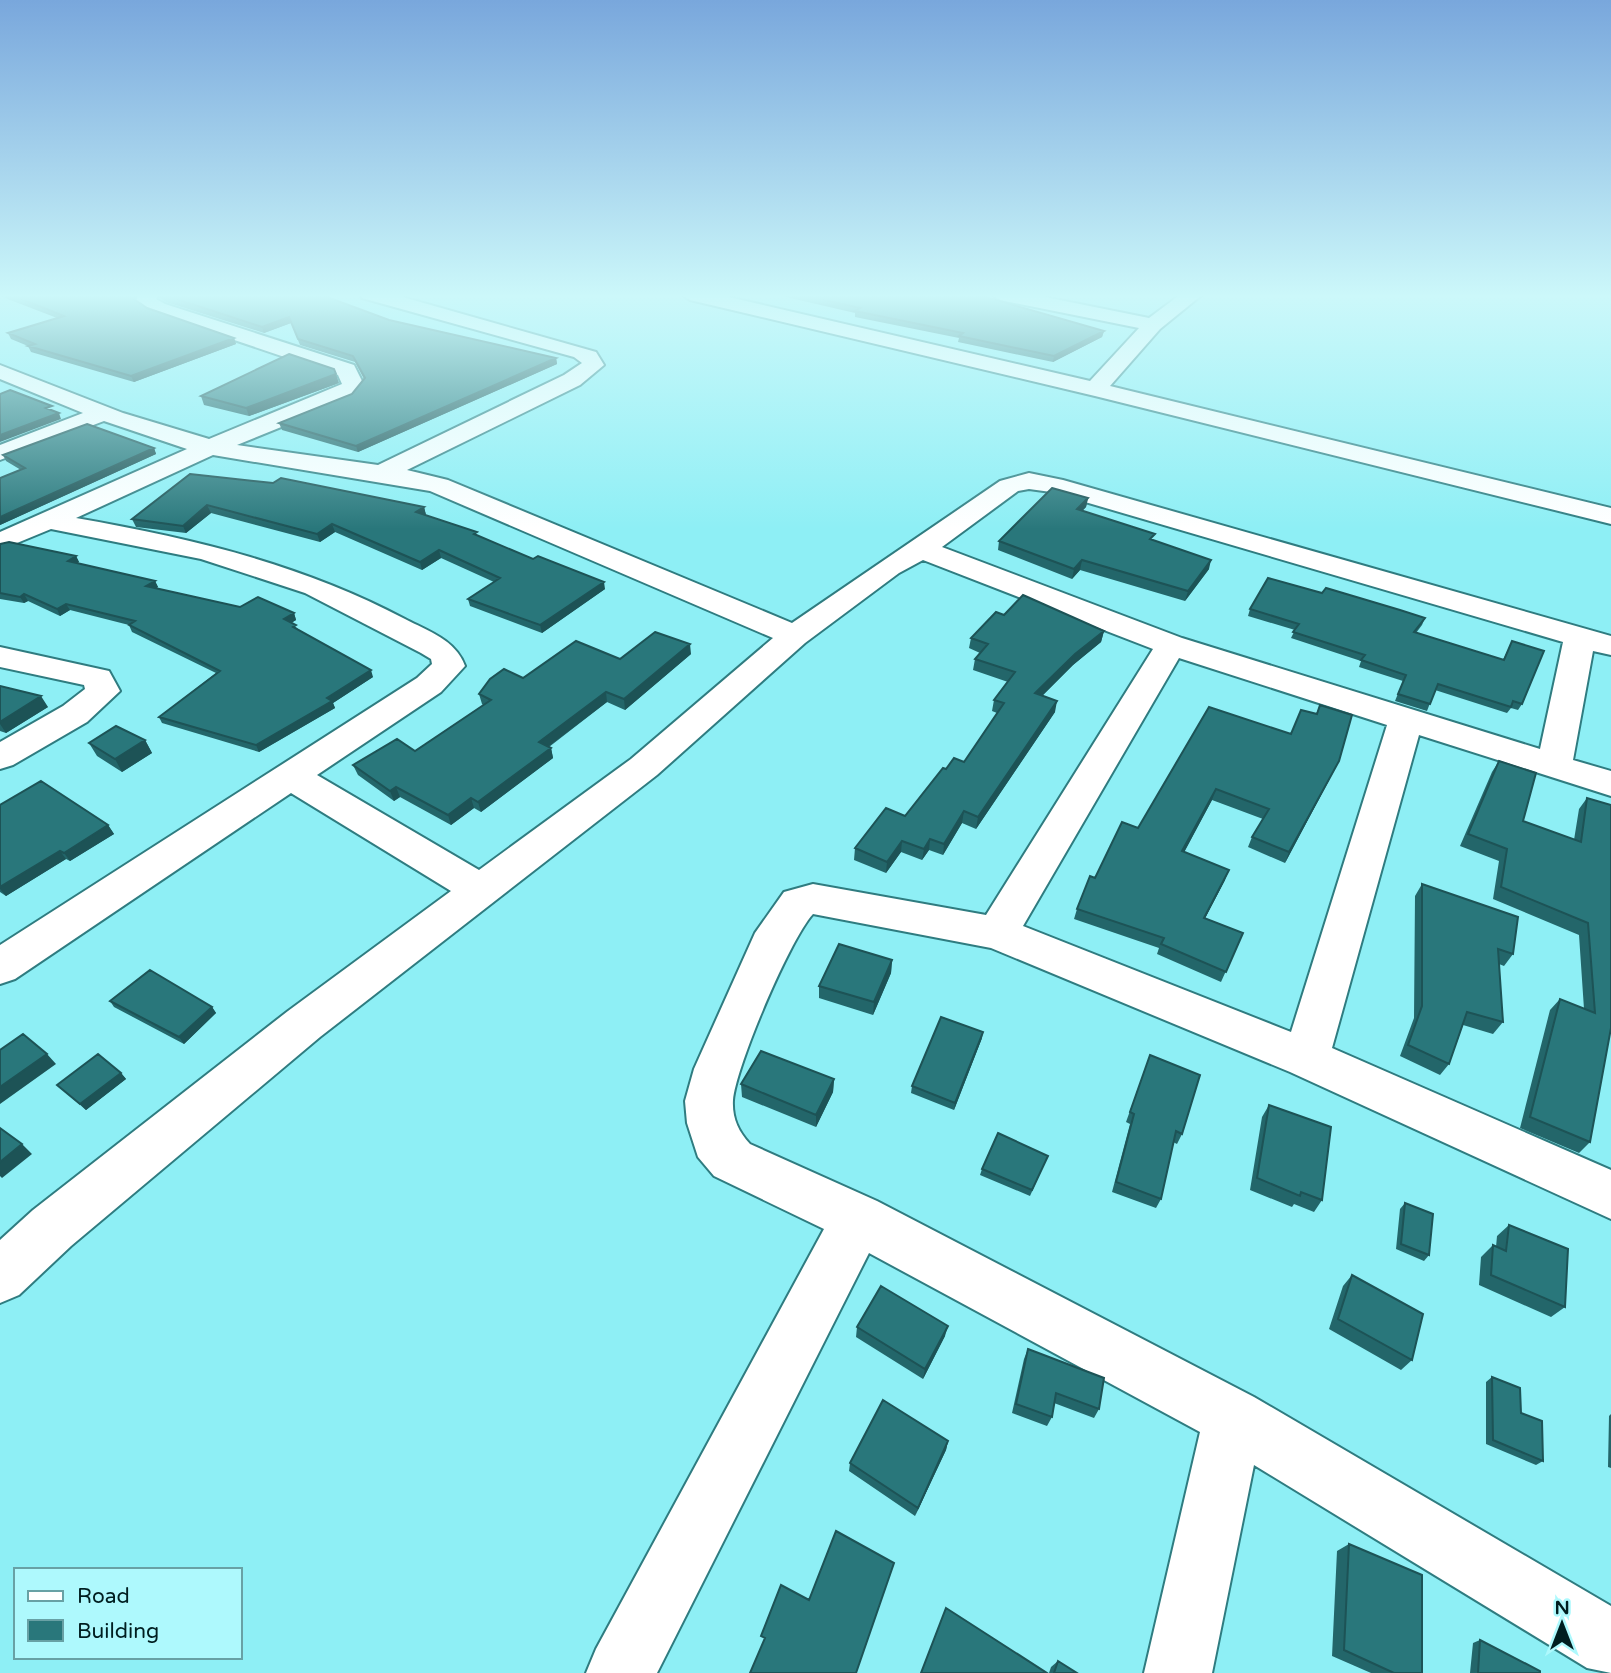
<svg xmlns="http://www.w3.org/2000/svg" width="1611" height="1673" font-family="'Varela Round',sans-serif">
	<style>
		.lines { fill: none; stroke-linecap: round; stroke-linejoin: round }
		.minor-casing { stroke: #2f7c80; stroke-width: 4 }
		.minor { fill: #fff; fill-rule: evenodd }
		.wall { fill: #23666a }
		.shaded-wall { fill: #1d5356 }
		.building { fill: #29777b; stroke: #1d5356; stroke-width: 2 }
	</style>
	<rect width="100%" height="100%" fill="#8eeff5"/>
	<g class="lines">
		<!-- minor casing -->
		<g class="minor-casing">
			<path id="minor" d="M 138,294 L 160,294 L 156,299 L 165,304 L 354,365 L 364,385 L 353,398 L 237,445 L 378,465 L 564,375 L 582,363 L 574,357 L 362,298 L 360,294 L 392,294 L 596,352 L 604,365 L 580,385 L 407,470 L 448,480 L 792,623 L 1000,481 L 1029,473 L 1063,480 L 1611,636 L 1611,655 L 1593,651 L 1573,760 L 1611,771 L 1611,796 L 1419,735 L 1332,1048 L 1611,1170 L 1611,1219 L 1290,1072 L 991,948 L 813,914 C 790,939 736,1066 733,1100 C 732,1118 738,1131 750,1144 L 877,1201 L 1254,1397 L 1611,1606 L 1611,1673 L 1587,1668 L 1254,1465 L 1212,1673 L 1144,1673 L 1200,1432 L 869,1253 L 657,1673 L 586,1673 L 596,1649 L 824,1229 L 714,1176 L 698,1157 L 687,1123 L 685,1101 L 694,1069 L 755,933 L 784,892 L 813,884 L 986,915 L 1153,649 L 923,560 L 899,573 L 805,643 L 657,775 L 320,1037 L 71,1246 L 19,1295 L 0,1303 L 0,1240 L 33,1210 L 288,1011 L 451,891 L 291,793 L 15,979 L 0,984 L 0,945 L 417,678 L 432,664 L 431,659 L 421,653 L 305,593 L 201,559 L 51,529 L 0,550 L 0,532 L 187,449 L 104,421 L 0,460 L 0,445 L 83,413 L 0,379 L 0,365 L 123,413 L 209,439 L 342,384 L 338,375 L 151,312 L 136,302 ZM 213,455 L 430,491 L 773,638 L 631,759 L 479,870 L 317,775 L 441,692 L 465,666 C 456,640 428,631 405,619 C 301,564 191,538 76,518 ZM 1029,489 L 1051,492 L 1563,642 L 1540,749 L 1182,638 L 942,547 L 1018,491 ZM 1179,658 L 1387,725 L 1291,1032 L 1023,926 Z
				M 681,294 L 716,294 L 1090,381 L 1139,328 L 1000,300 L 991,294 L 1030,294 L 1149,318 L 1181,294 L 1203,294 L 1160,329 L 1110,386 L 1611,508 L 1611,524 L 1095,396 L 690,300 Z
				M 0,647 L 109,671 L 120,691 L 87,722 L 13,765 L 0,769 L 0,742 L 63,706 L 85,689 L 84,685 L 0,667 Z"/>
		</g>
		<!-- minor -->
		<use href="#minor" class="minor"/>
	</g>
	<!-- wall -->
	<path class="wall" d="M 0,294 L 136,294 L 134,300 L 147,308 L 234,338 L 236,344 L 134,382 L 31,352 L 28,346 L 11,339 L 8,333 L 57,318 L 0,296 Z
		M 158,294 L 319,294 L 389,320 L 556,358 L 557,364 L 358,452 L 282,430 L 279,423 L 352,394 L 364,379 L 355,362 L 300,345 L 291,323 L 264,333 L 166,302 L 160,298 Z
		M 773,294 L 975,294 L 1104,331 L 1102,337 L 1053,362 L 958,342 L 959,338 L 855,317 L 855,313 Z
		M 339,383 L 249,416 L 204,405 L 201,396 Z
		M 154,448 L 156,454 L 0,525 L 0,478 L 21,470 L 6,461 L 3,455 Z
		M 190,474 L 424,507 L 426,515 L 605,589 L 542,633 L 470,606 L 468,599 L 494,582 L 441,558 L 422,570 L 335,532 L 320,542 L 211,513 L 186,533 L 136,527 L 132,519 Z
		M 1088,498 L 1086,507 L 1082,511 L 1153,540 L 1209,569 L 1185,601 L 1080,570 L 1072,579 L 998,550 L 999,541 Z
		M 0,544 L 76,556 L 79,562 L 77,563 L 155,581 L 158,587 L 156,588 L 240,607 L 294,613 L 296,620 L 291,623 L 298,629 L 373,677 L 333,703 L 335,708 L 259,752 L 162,723 L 159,717 L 216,673 L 132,632 L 129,625 L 70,610 L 60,616 L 28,601 L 24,603 L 0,599 Z
		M 1322,593 L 1425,618 L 1422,625 L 1416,633 L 1503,660 L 1512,641 L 1522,704 L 1518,710 L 1511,708 L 1507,713 L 1435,690 L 1427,711 L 1395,701 L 1403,681 L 1359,667 L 1361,661 L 1291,638 L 1295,630 L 1248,616 L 1250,609 Z
		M 1004,615 L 1104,631 L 1101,642 L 1073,665 L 1042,696 L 1055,712 L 976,829 L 962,823 L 943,855 L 929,850 L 922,860 L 901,852 L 886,873 L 854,860 L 855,848 L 905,816 L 946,769 L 964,762 L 997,713 L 992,711 L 994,700 L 1008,682 L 973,670 L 975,659 L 980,653 L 969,648 L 971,638 Z
		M 691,654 L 625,710 L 607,702 L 549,747 L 551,748 L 553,758 L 481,812 L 474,808 L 451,825 L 400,797 L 394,801 L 358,775 L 353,765 L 415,751 L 483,705 L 482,704 L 479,694 L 523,678 L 620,659 Z
		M 0,686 L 48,707 L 6,733 L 0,731 Z
		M 1320,705 L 1339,761 L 1285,863 L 1248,847 L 1252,837 L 1263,819 L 1212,800 L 1184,852 L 1225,880 L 1205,918 L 1243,933 L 1221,982 L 1157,954 L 1159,948 L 1074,919 L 1077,909 L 1095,878 L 1138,828 L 1291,734 L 1316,714 Z
		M 145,740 L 152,753 L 122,772 L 97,756 L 89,743 Z
		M 1499,761 L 1523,821 L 1574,840 L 1579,809 L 1587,798 L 1611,805 L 1590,1142 L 1579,1153 L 1520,1128 L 1550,1010 L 1560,999 L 1584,1009 L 1579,935 L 1493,899 L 1499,861 L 1460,846 L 1492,772 Z
		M 0,805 L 108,825 L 114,834 L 70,861 L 66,859 L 6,896 L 0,892 Z
		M 1422,884 L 1513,954 L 1504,966 L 1499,964 L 1503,1022 L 1493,1034 L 1463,1025 L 1449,1064 L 1440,1075 L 1400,1056 L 1414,1018 L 1415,896 Z
		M 892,960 L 891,973 L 873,1015 L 819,998 L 819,986 Z
		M 110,1001 L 212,1007 L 216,1013 L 184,1044 L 114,1007 Z
		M 982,1038 L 954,1110 L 911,1093 L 912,1086 Z
		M 1150,1055 L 1182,1134 L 1177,1144 L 1173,1142 L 1161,1199 L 1156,1208 L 1112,1192 L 1130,1124 L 1126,1122 Z
		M 121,1073 L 126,1079 L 86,1110 L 57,1085 Z
		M 834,1079 L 833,1092 L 816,1127 L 742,1097 L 741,1084 Z
		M 1269,1105 L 1322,1200 L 1314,1212 L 1294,1204 L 1292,1207 L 1250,1190 L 1262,1117 Z
		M 1048,1156 L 1030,1196 L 980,1175 L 982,1169 Z
		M 1405,1203 L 1429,1255 L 1424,1261 L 1396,1249 L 1400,1209 Z
		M 1509,1225 L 1565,1307 L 1551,1317 L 1479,1285 L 1481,1257 L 1493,1245 L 1496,1247 L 1497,1236 Z
		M 1352,1275 L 1412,1360 L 1401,1370 L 1329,1329 L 1343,1286 Z
		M 857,1327 L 945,1336 L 923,1379 L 856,1337 Z
		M 1028,1349 L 1099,1409 L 1094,1418 L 1054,1403 L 1052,1417 L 1047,1426 L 1012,1413 L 1024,1359 Z
		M 1492,1377 L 1521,1413 L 1543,1461 L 1536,1465 L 1486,1444 L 1486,1382 Z
		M 1611,1414 L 1611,1468 L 1608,1467 L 1609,1416 Z
		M 948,1441 L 946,1450 L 915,1516 L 849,1471 L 850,1463 Z
		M 1349,1544 L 1422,1673 L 1371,1673 L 1332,1656 L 1337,1551 Z
		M 1480,1640 L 1540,1673 L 1470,1673 L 1473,1643 Z
		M 1058,1661 L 1077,1673 L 1049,1673 L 1051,1667 Z"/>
	<!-- shaded-wall -->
	<path class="shaded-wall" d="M 289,317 L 291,323 L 264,333 L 262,327 Z
		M 1104,331 L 1102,337 L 1053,362 L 1054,356 Z
		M 234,338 L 236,344 L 134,382 L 131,376 Z
		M 556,358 L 557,364 L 358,452 L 356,446 Z
		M 336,374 L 339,383 L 249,416 L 246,408 Z
		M 59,413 L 61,419 L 0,442 L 0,435 Z
		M 154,448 L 156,454 L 0,525 L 0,517 Z
		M 1088,498 L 1086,507 L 1075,518 L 1077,509 Z
		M 207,505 L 211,513 L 186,533 L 183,526 Z
		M 424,507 L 426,515 L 416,512 Z
		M 332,524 L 335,532 L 320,542 L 317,534 Z
		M 439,550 L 441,558 L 422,570 L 420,562 Z
		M 76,556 L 79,562 L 71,567 L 68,561 Z
		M 1082,560 L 1080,570 L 1072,579 L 1074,569 Z
		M 1211,560 L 1209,569 L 1185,601 L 1188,591 Z
		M 155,581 L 158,587 L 150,592 L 146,586 Z
		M 604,582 L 605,589 L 542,633 L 540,625 Z
		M 24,594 L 28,601 L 24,603 L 20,597 Z
		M 66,604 L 70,610 L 60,616 L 57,609 Z
		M 294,613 L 296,620 L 286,626 L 284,619 Z
		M 1104,631 L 1101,642 L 1073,665 L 1033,705 L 1035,693 L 1075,654 Z
		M 690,644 L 691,654 L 625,710 L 624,699 Z
		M 371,670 L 373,677 L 333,703 L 335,708 L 259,752 L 256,745 Z
		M 606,692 L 607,702 L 541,752 L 539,742 Z
		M 41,696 L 48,707 L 6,733 L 0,724 L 0,722 Z
		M 1057,701 L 1055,712 L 976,829 L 978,817 Z
		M 145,740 L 152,753 L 122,772 L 115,759 Z
		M 551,748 L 553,758 L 481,812 L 478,802 Z
		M 1339,761 L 1334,771 L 1285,863 L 1289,852 Z
		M 396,787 L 400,797 L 394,801 L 390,791 Z
		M 1216,789 L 1212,800 L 1179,862 L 1182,851 Z
		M 471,798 L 474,808 L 451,825 L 448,815 Z
		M 964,811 L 962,823 L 943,855 L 944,844 Z
		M 108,825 L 114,834 L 70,861 L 64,853 Z
		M 930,839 L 929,850 L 922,860 L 924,849 Z
		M 902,841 L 901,852 L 886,873 L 887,862 Z
		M 60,851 L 66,859 L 6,896 L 0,889 L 0,887 Z
		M 1229,870 L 1225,880 L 1200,928 L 1204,918 Z
		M 892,960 L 891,973 L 873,1015 L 874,1002 Z
		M 212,1007 L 216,1013 L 184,1044 L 179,1037 Z
		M 983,1032 L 982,1038 L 954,1110 L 955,1103 Z
		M 47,1054 L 56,1064 L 0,1104 L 0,1087 Z
		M 121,1073 L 126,1079 L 86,1110 L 80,1104 Z
		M 834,1079 L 833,1092 L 816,1127 L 816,1115 Z
		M 22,1144 L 32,1154 L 2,1178 L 0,1176 L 0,1162 Z
		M 948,1326 L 945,1336 L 923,1379 L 925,1369 Z
		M 948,1441 L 946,1450 L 915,1516 L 918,1508 Z"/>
	<!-- building -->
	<path class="building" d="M 9,294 L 132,294 L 131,297 L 147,308 L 234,338 L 131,376 L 28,346 L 35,344 L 8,333 L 64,316 Z
		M 161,294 L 319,294 L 389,320 L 556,358 L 356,446 L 279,423 L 352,394 L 365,378 L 353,356 L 298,339 L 289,317 L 262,327 Z
		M 799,294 L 975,294 L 1104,331 L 1054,356 L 959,336 L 963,333 L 855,311 L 860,308 Z
		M 289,354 L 334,369 L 336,374 L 246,408 L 201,396 Z
		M 10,390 L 52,406 L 46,408 L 59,413 L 0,435 L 0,394 Z
		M 87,424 L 154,448 L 0,517 L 0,478 L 25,468 L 3,455 Z
		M 190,474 L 273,483 L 281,478 L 424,507 L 416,512 L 477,532 L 474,534 L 533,559 L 538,556 L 604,582 L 540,625 L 468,599 L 500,578 L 439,550 L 420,562 L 332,524 L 317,534 L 207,505 L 183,526 L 132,519 Z
		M 1052,488 L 1088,498 L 1077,509 L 1155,534 L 1150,539 L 1211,560 L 1188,591 L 1082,560 L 1074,569 L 999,541 Z
		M 9,542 L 76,556 L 68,561 L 155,581 L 146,586 L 240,607 L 258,597 L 294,613 L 284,619 L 296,625 L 293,627 L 371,670 L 327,698 L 332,701 L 256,745 L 159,717 L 220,671 L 129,625 L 135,621 L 66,604 L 57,609 L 24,594 L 20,597 L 0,593 L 0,544 Z
		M 1268,578 L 1322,593 L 1326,588 L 1400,610 L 1425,618 L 1414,632 L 1504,660 L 1512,641 L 1544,651 L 1522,704 L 1513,701 L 1511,707 L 1438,684 L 1430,704 L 1398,694 L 1406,675 L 1361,660 L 1365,655 L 1293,632 L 1299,624 L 1250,609 Z
		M 1023,595 L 1104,631 L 1075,654 L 1035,693 L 1057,701 L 978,817 L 964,811 L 944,844 L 930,839 L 924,849 L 902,841 L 887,862 L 855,848 L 886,808 L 905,816 L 943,768 L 946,769 L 954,758 L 964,762 L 1004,703 L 994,700 L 1015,672 L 975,659 L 988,644 L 971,638 L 996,612 L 1004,615 Z
		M 655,632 L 690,644 L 624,699 L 606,692 L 539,742 L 551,748 L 478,802 L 471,798 L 448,815 L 396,787 L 390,791 L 353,765 L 397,739 L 415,751 L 491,700 L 479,694 L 490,679 L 504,669 L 523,678 L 576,641 L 620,659 Z
		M 0,686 L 41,696 L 0,722 Z
		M 1320,705 L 1352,715 L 1339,761 L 1289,852 L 1252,837 L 1269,809 L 1216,789 L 1182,851 L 1229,870 L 1204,918 L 1243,933 L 1226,972 L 1161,944 L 1164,938 L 1077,909 L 1090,876 L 1095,878 L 1122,822 L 1138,828 L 1209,707 L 1291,734 L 1301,710 L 1317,714 Z
		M 116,726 L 145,740 L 115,759 L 89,743 Z
		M 1499,761 L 1536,773 L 1523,821 L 1581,842 L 1587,798 L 1611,805 L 1611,1028 L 1590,1142 L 1530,1117 L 1560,999 L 1595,1013 L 1588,923 L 1501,887 L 1507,849 L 1468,834 Z
		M 41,781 L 108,825 L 64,853 L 60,851 L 0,887 L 0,805 Z
		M 1422,884 L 1518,917 L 1513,954 L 1498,949 L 1503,1022 L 1467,1012 L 1449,1064 L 1408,1045 L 1422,1006 Z
		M 839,944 L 892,960 L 874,1002 L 819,986 Z
		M 150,970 L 212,1007 L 179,1037 L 110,1001 Z
		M 941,1017 L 983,1032 L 955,1103 L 912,1086 Z
		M 23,1034 L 47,1054 L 0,1087 L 0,1050 Z
		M 761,1051 L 834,1079 L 816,1115 L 741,1084 Z
		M 98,1054 L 121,1073 L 80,1104 L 57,1085 Z
		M 1150,1055 L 1200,1075 L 1182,1134 L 1176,1131 L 1161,1199 L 1116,1182 L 1134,1114 L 1130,1112 Z
		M 1269,1105 L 1331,1127 L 1322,1200 L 1301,1192 L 1300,1196 L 1257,1178 Z
		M 0,1128 L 22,1144 L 0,1162 Z
		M 998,1133 L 1048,1156 L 1032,1190 L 982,1169 Z
		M 1405,1203 L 1433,1214 L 1429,1255 L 1401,1244 Z
		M 1509,1225 L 1568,1249 L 1565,1307 L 1491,1275 L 1493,1245 L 1506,1251 Z
		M 1352,1275 L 1423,1314 L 1412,1360 L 1338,1319 Z
		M 881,1286 L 948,1326 L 925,1369 L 857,1327 Z
		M 1028,1349 L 1104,1378 L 1099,1409 L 1056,1393 L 1052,1417 L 1016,1404 Z
		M 1492,1377 L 1520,1388 L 1521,1413 L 1542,1421 L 1543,1461 L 1493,1440 Z
		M 883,1400 L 948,1441 L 918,1508 L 850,1463 Z
		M 836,1531 L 894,1563 L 856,1673 L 750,1673 L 765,1638 L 761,1636 L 781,1585 L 809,1600 Z
		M 1349,1544 L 1422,1575 L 1422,1673 L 1394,1673 L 1344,1650 Z
		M 946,1608 L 1047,1673 L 921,1673 Z
		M 1480,1640 L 1540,1671 L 1540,1673 L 1478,1673 Z
		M 1058,1661 L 1077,1673 L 1054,1673 Z"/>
	<!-- sky -->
	<linearGradient id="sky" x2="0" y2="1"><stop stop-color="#79a7dc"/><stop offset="0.56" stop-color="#ccf8fa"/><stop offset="1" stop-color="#ccf8fa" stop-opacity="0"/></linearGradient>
	<rect width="1611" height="529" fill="url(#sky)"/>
	<!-- legend -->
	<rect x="14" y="1568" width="228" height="91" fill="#aef9fd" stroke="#68a1a5" stroke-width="2"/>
	<rect x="28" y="1591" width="35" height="10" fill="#ffffff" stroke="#68a1a5" stroke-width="2"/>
	<text x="77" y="1603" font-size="21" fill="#001e20">Road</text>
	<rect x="28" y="1620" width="35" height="21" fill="#29777b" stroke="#68a1a5" stroke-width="2"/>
	<text x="77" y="1638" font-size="21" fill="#001e20">Building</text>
	<!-- north arrow -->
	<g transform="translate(1562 1624)" stroke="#aef9fd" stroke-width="5" paint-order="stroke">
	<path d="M0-5L12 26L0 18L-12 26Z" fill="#001e20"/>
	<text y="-10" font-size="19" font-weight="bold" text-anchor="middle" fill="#001e20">N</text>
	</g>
</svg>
